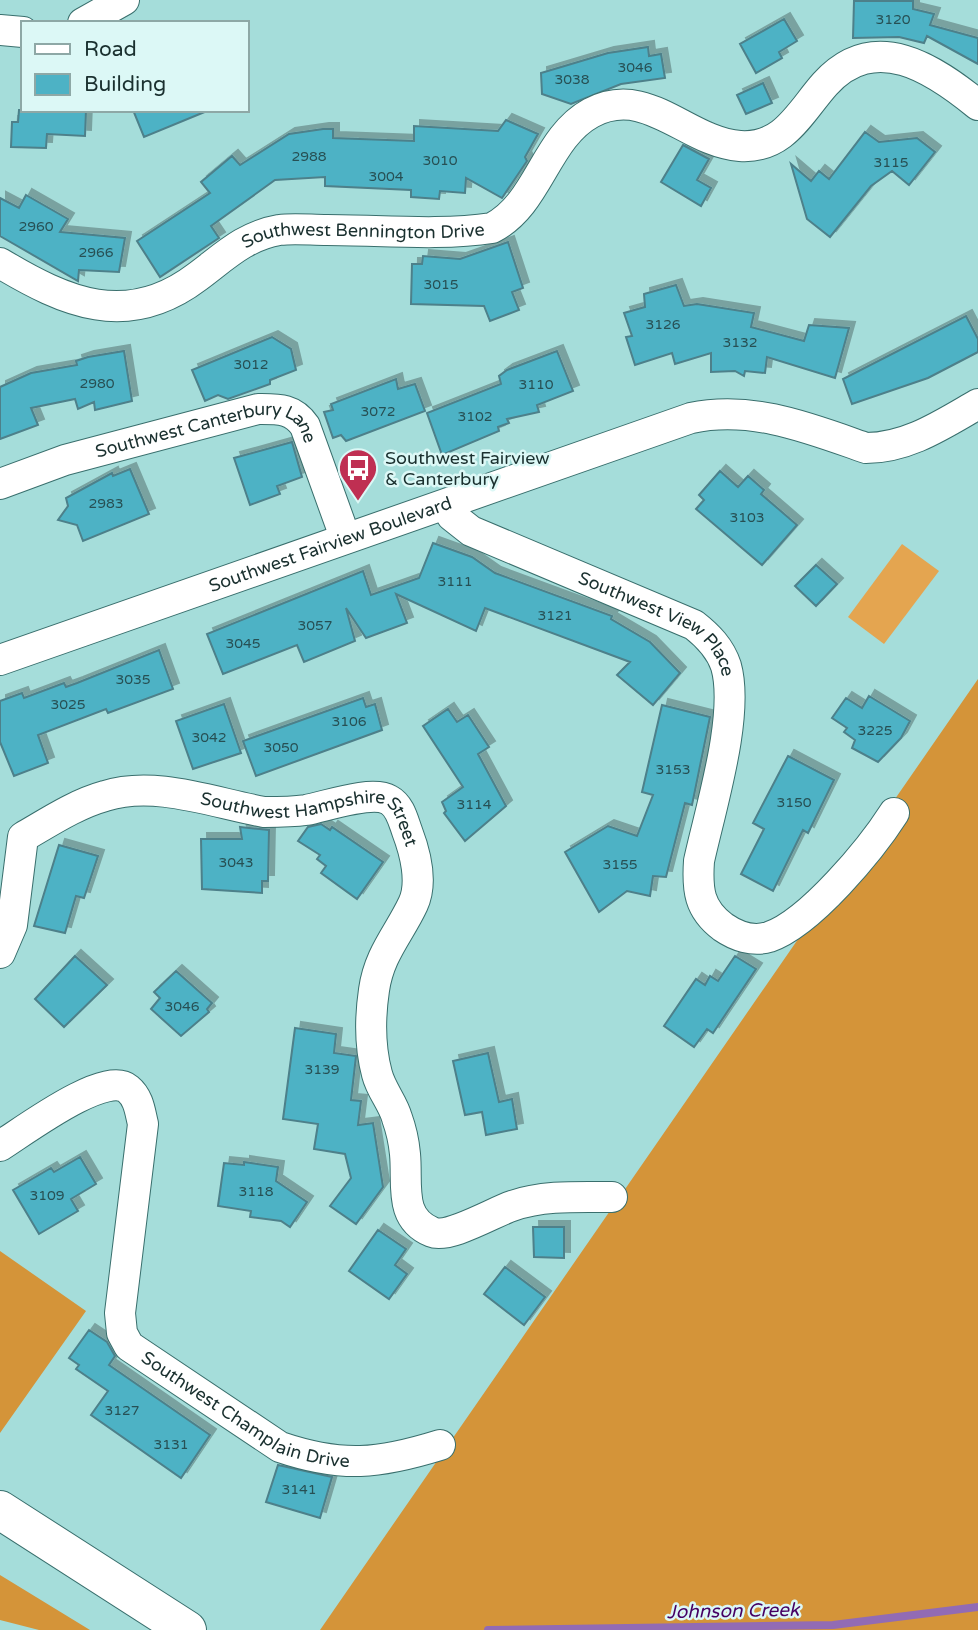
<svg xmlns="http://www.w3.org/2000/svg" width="978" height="1630" font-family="'Varela Round',sans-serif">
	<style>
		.green { fill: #e4a550 }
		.forest { fill: #d49439 }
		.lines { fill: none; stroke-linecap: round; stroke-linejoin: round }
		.stream { stroke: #926bb4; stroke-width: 8 }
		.building { fill: #4db2c5; stroke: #4d808a; stroke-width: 2; filter: url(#shadow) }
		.minor-casing { stroke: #396f6d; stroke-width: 32 }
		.major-casing { stroke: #396f6d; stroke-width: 40 }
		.minor { stroke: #fff; stroke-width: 30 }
		.major { stroke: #fff; stroke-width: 38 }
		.labels { text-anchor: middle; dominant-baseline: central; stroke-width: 5; stroke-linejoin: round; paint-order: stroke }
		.number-label { font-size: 14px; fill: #275054 }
		.street-label { font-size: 18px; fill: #1a302f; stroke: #dcf8f6 }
		.poi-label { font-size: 18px; fill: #1a302f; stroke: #dcf8f6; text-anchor: start }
		.water-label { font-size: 19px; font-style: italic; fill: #460063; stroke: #dcf8f6 }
	</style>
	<defs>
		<filter id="shadow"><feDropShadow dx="6" dy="-6" stdDeviation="0" flood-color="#0004"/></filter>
	</defs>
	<rect width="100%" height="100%" fill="#a5ddda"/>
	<!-- green -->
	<path class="green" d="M 902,544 L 939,571 L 884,644 L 848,617 Z"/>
	<!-- forest -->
	<path class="forest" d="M 978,679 L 978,1630 L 320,1630 Z
		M 0,1251 L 86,1311 L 0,1433 Z
		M 0,1575 L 90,1630 L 39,1630 L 0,1620 Z"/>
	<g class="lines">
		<!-- stream -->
		<path class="stream" d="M 488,1630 L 833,1625 L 978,1607"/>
	</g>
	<!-- building -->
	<path class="building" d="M 854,1 L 913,1 L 913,9 L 934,14 L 930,25 L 978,38 L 978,64 L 927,36 L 924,43 L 899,37 L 853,38 Z
		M 784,19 L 797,41 L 779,52 L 782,58 L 756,73 L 740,44 Z
		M 648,47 L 649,56 L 661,54 L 665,78 L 621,84 L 571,104 L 542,94 L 541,73 L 608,53 Z
		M 763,83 L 772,103 L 746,114 L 737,95 Z
		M 19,110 L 86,110 L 85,136 L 47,134 L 46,148 L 11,147 L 12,122 L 18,122 Z
		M 133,110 L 207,110 L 207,111 L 144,137 Z
		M 506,120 L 538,134 L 525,157 L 527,161 L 502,198 L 466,178 L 465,193 L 440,191 L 439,199 L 411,197 L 411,190 L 325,186 L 325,177 L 275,180 L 211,226 L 219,238 L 160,277 L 137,241 L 210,193 L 201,182 L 232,156 L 240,165 L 289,134 L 323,129 L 333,129 L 333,138 L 414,141 L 414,126 L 498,131 Z
		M 865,132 L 879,142 L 917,138 L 935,152 L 909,185 L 892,171 L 871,186 L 830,237 L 807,219 L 791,164 L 811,181 L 819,171 L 829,179 Z
		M 683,145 L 709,159 L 697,180 L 711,188 L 701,206 L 661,182 Z
		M 26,195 L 68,219 L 60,232 L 125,238 L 119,272 L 79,270 L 78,281 L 0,236 L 0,198 L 19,208 Z
		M 508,242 L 523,288 L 512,292 L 519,310 L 490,321 L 484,306 L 411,304 L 412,264 L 422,264 L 423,256 L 460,259 Z
		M 676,285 L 684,306 L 697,304 L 754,313 L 751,327 L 804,341 L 809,325 L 849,328 L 835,378 L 767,357 L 765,373 L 745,371 L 744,376 L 735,371 L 711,372 L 711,353 L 675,364 L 672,353 L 635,365 L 626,337 L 632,336 L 624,313 L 645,307 L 644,294 Z
		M 966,316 L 978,339 L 978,352 L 928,378 L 852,404 L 843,379 Z
		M 272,337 L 291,349 L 296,370 L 270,380 L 270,384 L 228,399 L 218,395 L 205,401 L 192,370 Z
		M 124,351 L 132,401 L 95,410 L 94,402 L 78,409 L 75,399 L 31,408 L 38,425 L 0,439 L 0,387 L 31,373 L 77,365 L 76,361 L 88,357 Z
		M 557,351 L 573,391 L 537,405 L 539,412 L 507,419 L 509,423 L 498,427 L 499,431 L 442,455 L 427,413 L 501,384 L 499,376 L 507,370 Z
		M 396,379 L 398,389 L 415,384 L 425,411 L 346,441 L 341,435 L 333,438 L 324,412 L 333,410 L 331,404 Z
		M 292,442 L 302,477 L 277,486 L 280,494 L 250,505 L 234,458 Z
		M 130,469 L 149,514 L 83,541 L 77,525 L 58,520 L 68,506 L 66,498 L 112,473 L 113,476 Z
		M 720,471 L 738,487 L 748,476 L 764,490 L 761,494 L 797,525 L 762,565 L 696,509 L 704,500 L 699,495 Z
		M 433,543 L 472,557 L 495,573 L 612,616 L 611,619 L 650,642 L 680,673 L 653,705 L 617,675 L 630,662 L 485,608 L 476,631 L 396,594 L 407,623 L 366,638 L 346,608 L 355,641 L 304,662 L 297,645 L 223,674 L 207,634 L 363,571 L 371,595 L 419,578 Z
		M 816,565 L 837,584 L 816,606 L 795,586 Z
		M 159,650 L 173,689 L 108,713 L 106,709 L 38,735 L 48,763 L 14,776 L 0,742 L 0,701 L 22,693 L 24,698 L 64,683 L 66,687 L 77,683 Z
		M 869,696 L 910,721 L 901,738 L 878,762 L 852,748 L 855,740 L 844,732 L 847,728 L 832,718 L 846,698 L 862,708 Z
		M 363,698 L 366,707 L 375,704 L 382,730 L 256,776 L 243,741 Z
		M 224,704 L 241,753 L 193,769 L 176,721 Z
		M 662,705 L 710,717 L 692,805 L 685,803 L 666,877 L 653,876 L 650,896 L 627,891 L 599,912 L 565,852 L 608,826 L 637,836 L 653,795 L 642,792 Z
		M 448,709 L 457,722 L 468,715 L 489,747 L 478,754 L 506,806 L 465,841 L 444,813 L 446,811 L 442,802 L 463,787 L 423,726 Z
		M 788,756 L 834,780 L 808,833 L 803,830 L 773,891 L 741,874 L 764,829 L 753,823 Z
		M 321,824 L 330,830 L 332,827 L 383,862 L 357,899 L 321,873 L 326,866 L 317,859 L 320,855 L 298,841 L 308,827 Z
		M 240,827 L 269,830 L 268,881 L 262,881 L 262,893 L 202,889 L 201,839 L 242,839 Z
		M 59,845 L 98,856 L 84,898 L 76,896 L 65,933 L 34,926 Z
		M 75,956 L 107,985 L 64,1027 L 35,999 Z
		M 735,956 L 756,969 L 713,1033 L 707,1029 L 694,1047 L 664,1026 L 696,979 L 705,985 L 710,976 L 718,981 Z
		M 176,971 L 212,1003 L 207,1009 L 209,1012 L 181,1036 L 151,1009 L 160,998 L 154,992 Z
		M 295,1028 L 336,1034 L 334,1053 L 356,1056 L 351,1100 L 361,1101 L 358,1125 L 373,1123 L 383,1187 L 356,1224 L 330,1206 L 351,1178 L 345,1154 L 314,1149 L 318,1124 L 283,1119 Z
		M 488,1053 L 499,1102 L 512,1099 L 517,1129 L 486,1135 L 482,1112 L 465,1115 L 453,1061 Z
		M 80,1157 L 96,1184 L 71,1199 L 78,1211 L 39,1234 L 13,1190 L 51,1168 L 54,1172 Z
		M 244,1162 L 278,1167 L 276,1181 L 307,1202 L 290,1227 L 281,1221 L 250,1217 L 251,1211 L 218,1206 L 224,1163 L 244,1165 Z
		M 533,1227 L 564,1227 L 564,1258 L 534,1257 Z
		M 378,1230 L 406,1249 L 395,1265 L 407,1274 L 389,1299 L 349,1271 Z
		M 505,1267 L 545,1297 L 524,1325 L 484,1294 Z
		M 89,1330 L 107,1342 L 115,1356 L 109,1365 L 210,1435 L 181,1478 L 91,1415 L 108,1391 L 76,1369 L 79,1365 L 69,1358 Z
		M 278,1465 L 332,1477 L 320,1518 L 266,1502 Z"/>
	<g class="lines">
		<!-- minor casing -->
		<g class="minor-casing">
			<g id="minor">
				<path d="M 83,23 L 124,0"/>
				<path d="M 0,30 L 23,32"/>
				<path id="s1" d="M 0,263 C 65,302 127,330 197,277 C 223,258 244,236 279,230 C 294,228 311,230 327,230 C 379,230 441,236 492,228 C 539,204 545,138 591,113 C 647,83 686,142 740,146 C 784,149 800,112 825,84 C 875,29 934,69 978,105"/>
				<path id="s2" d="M 0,484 L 65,460 L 258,409 C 278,409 293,408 305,426 L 345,537"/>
				<path id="s3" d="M 446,505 L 452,516 L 471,531 L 694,625 C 708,636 720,648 726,666 C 740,715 710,810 699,861 C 697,890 699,909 723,927 C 736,936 753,942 769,937 C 810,923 871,849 894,813"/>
				<path id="s4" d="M 0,660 L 691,418 C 752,405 809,428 866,448 C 908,448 943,424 978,404"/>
				<path id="s5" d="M 0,953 L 12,925 L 23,837 C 49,822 76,804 105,796 C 155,780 214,803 264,812 C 278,812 292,812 306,810 C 327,806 372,790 389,800 C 400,806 403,820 407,831 C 415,852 423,883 413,904 C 399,934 379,954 374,990 C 370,1017 370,1048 377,1074 C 381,1090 393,1103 397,1118 C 401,1129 404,1143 405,1154 C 408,1184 398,1218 432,1232 C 449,1239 494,1212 512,1206 C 543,1195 579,1197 612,1197"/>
				<path id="s6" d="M 0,1146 C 24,1131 105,1070 128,1089 C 139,1098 140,1112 143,1124 L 120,1313 L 122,1333 L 129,1346 L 280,1447 C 342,1468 379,1464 440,1445"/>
			</g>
		</g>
		<!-- major casing -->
		<g class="major-casing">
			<path id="major" d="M 0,1510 L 187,1630"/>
		</g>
		<!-- minor -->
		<use href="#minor" class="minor"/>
		<!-- major -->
		<use href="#major" class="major"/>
	</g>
	<!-- icons -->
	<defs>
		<g id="bus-pin" transform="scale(2.0125)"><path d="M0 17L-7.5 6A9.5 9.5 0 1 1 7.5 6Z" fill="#bf2f52" stroke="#dcf8f6"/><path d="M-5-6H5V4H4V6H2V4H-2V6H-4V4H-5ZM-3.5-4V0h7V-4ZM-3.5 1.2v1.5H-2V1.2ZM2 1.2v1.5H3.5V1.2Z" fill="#fff"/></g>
	</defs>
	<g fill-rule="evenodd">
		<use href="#bus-pin" x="358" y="468"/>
	</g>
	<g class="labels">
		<!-- number labels -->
		<g class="number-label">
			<text x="893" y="19">3120</text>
			<text x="635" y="67">3046</text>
			<text x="572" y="79">3038</text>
			<text x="309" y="156">2988</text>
			<text x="440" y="160">3010</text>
			<text x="891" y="162">3115</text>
			<text x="386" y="176">3004</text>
			<text x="36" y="226">2960</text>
			<text x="96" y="252">2966</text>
			<text x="441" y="284">3015</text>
			<text x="663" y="324">3126</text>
			<text x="740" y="342">3132</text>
			<text x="251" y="364">3012</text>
			<text x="97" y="383">2980</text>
			<text x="536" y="384">3110</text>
			<text x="378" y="411">3072</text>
			<text x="475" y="416">3102</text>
			<text x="106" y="503">2983</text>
			<text x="747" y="517">3103</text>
			<text x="455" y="581">3111</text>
			<text x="555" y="615">3121</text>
			<text x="315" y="625">3057</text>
			<text x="243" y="643">3045</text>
			<text x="133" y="679">3035</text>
			<text x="68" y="704">3025</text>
			<text x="349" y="721">3106</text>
			<text x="875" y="730">3225</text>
			<text x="209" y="737">3042</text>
			<text x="281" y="747">3050</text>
			<text x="673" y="769">3153</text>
			<text x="794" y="802">3150</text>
			<text x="474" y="804">3114</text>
			<text x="236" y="862">3043</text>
			<text x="620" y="864">3155</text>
			<text x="182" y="1006">3046</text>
			<text x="322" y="1069">3139</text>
			<text x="256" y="1191">3118</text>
			<text x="47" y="1195">3109</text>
			<text x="122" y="1410">3127</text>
			<text x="171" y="1444">3131</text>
			<text x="299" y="1489">3141</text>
		</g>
		<!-- street labels -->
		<g class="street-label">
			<text stroke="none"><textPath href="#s1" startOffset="392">Southwest Bennington Drive</textPath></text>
			<text stroke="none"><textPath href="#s2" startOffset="220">Southwest Canterbury Lane</textPath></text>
			<text stroke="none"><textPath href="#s4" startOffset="350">Southwest Fairview Boulevard</textPath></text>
			<text stroke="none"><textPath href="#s3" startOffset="248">Southwest View Place</textPath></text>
			<text stroke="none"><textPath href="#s5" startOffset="430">Southwest Hampshire Street</textPath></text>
			<text stroke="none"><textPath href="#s6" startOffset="544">Southwest Champlain Drive</textPath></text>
		</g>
		<!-- poi labels -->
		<g class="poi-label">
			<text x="385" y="458">Southwest Fairview<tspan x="385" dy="21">&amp; Canterbury</tspan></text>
		</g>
		<!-- water labels -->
		<g class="water-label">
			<text transform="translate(733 1611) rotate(-1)">Johnson Creek</text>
		</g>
	</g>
	<!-- legend -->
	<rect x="21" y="21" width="228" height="91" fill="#dcf8f6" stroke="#8ea8a6" stroke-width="2"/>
	<rect x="35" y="44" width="35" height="10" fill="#ffffff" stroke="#8ea8a6" stroke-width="2"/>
	<text x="84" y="56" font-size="21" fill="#1a302f">Road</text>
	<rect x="35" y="74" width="35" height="21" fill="#4db2c5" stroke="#8ea8a6" stroke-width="2"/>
	<text x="84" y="91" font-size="21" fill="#1a302f">Building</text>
</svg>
